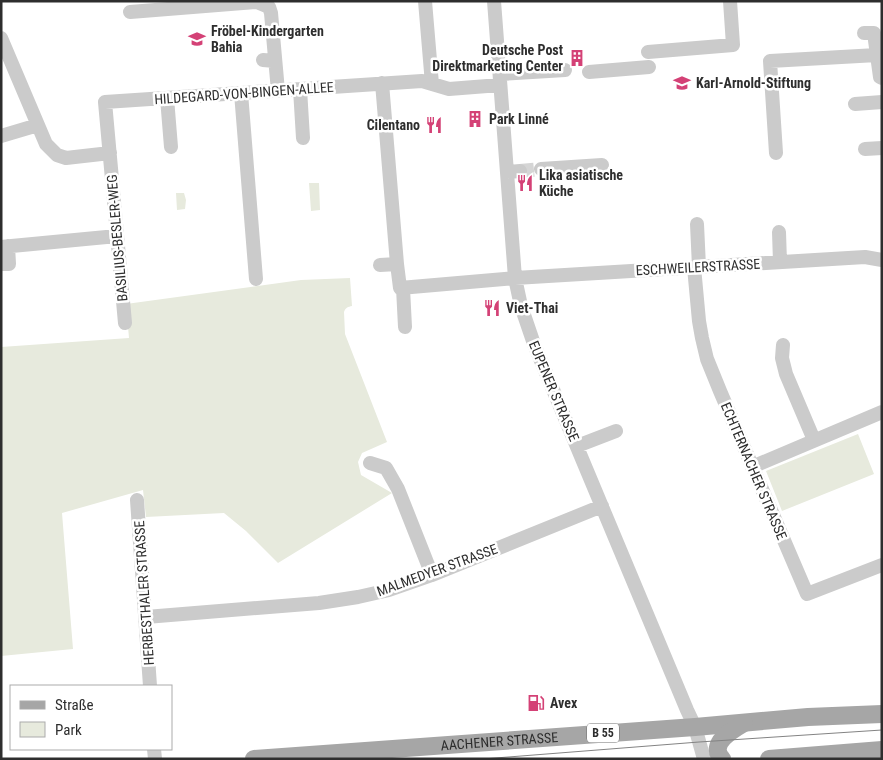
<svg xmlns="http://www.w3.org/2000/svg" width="883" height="760" font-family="'Roboto Condensed',sans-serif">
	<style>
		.green { fill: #e7eadd }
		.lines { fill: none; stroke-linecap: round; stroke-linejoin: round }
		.minor-tunnel { stroke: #d5d5d5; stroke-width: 14; stroke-dasharray: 14 7; stroke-linecap: butt }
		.minor { stroke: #cbcbcb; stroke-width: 14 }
		.major { stroke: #a6a6a6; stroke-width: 18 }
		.tram { stroke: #838383; stroke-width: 1 }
		.labels { text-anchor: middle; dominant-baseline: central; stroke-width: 5; stroke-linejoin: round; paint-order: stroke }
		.shield { fill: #fff; stroke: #6d6d6d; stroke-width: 1 }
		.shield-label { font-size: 12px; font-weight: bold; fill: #2e2e2e }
		.poi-label { font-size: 14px; font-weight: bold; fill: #2e2e2e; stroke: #fff; text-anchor: start }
		.street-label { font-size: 14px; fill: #2e2e2e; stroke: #fff }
	</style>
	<rect width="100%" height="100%" fill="#fff"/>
	<!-- green -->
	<path class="green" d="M 309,183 L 319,183 L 320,210 L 311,211 Z
		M 176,193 L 184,193 L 186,200 L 185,209 L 177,210 Z
		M 350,278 L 352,306 C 348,307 346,307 344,312 L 345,334 L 387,442 L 362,453 L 358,462 L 361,475 L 392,493 L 278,563 L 246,531 L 224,513 L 146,517 L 143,490 L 62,513 L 73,649 L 1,656 L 1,347 L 129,338 L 126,304 L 301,280 Z
		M 858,434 L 874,474 L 782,511 L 766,471 Z"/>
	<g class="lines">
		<!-- minor-tunnel -->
		<path class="minor-tunnel" d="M 520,171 L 541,169"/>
		<!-- minor -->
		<path class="minor" d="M 425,1 L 432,84
			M 494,1 L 515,278 L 521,306 L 534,344 L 687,710 L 695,727 L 704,759
			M 130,12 L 257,2 L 269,7 L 271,13 L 278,91
			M 864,33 L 874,33 L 880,77 L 882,78
			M 1,38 L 46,144 L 57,155 L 66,158 L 110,153
			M 648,52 L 733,45 L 730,1
			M 263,60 L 275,61
			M 589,72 L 649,67
			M 500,74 L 565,70
			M 382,83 L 397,264 L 400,288 L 515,278 L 865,257 L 882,260
			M 300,89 L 303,138
			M 241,93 L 256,279
			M 167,98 L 171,147
			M 855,104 L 882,102
			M 1,136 L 38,125
			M 865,149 L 882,148
			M 776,153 L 770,61 L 877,55
			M 541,169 L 602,165
			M 507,172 L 520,171
			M 697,224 L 699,267
			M 779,232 L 780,262
			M 1,247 L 117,236
			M 1,264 L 9,264 L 8,246
			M 380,265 L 397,264
			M 694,267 L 699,321 L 702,338 L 707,359 L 720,391 L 807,594 L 882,565
			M 403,288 L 405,327
			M 125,323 L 105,102 L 422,81 L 449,89 L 500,85
			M 783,345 L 782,358 L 786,374 L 814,440
			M 577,446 L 616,431
			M 370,463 L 386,468 L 398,489 L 432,575
			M 752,467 L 882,412
			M 137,500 L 150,686
			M 146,617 L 319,603 L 358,597 L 389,590 L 432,575 L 602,506
			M 154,749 L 155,759"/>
		<!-- major -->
		<g class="major">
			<path id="s1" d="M 254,759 L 695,727 L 808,717 L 882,714"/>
			<path d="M 722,759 C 708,744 732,730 744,723"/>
			<path d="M 769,759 L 882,750"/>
		</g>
		<!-- tram -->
		<path class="tram" d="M 483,759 L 699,742 L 882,730"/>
	</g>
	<!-- icons -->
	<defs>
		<g id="school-bare" transform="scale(1.35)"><path d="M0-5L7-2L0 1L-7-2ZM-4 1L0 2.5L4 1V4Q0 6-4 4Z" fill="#d44176" stroke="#fff" stroke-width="2.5" paint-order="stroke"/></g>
		<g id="building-bare" transform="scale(1.35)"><path d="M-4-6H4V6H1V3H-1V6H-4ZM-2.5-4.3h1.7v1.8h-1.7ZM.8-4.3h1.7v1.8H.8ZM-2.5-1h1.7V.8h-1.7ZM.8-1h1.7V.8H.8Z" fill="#d44176" stroke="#fff" stroke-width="2.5" paint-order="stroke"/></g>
		<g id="restaurant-bare" transform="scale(1.35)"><path d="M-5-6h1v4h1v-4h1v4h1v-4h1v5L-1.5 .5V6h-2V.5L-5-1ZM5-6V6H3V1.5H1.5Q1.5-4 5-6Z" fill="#d44176" stroke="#fff" stroke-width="2.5" paint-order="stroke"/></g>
		<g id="fuel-bare" transform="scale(1.35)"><path d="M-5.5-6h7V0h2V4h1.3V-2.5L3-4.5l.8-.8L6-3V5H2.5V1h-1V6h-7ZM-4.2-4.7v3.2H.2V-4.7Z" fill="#d44176" stroke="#fff" stroke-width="2.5" paint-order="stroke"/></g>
	</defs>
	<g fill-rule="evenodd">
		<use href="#school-bare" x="197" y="39"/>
		<use href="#building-bare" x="577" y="58"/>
		<use href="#school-bare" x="682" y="83"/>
		<use href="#building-bare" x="475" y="119"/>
		<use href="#restaurant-bare" x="434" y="125"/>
		<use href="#restaurant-bare" x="525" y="183"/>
		<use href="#restaurant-bare" x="492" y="308"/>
		<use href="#fuel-bare" x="536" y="703"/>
	</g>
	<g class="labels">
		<!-- shield labels -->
		<rect class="shield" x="587" y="723.5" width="32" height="19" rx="4"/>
		<g class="shield-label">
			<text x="603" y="733">B 55</text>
		</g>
		<!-- poi labels -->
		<g class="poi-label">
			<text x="211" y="31">Fröbel-Kindergarten<tspan x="211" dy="16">Bahia</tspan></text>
			<text x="563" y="50" text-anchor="end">Deutsche Post<tspan x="563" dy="16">Direktmarketing Center</tspan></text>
			<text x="696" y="83">Karl-Arnold-Stiftung</text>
			<text x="489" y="119">Park Linné</text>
			<text x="420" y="125" text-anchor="end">Cilentano</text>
			<text x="539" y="175">Lika asiatische<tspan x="539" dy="16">Küche</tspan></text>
			<text x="506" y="308">Viet-Thai</text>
			<text x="550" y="703">Avex</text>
		</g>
		<!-- street labels -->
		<g class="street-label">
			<text transform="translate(244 93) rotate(-4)">HILDEGARD-VON-BINGEN-ALLEE</text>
			<text transform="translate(117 238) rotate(-95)">BASILIUS-BESLER-WEG</text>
			<text transform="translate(698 267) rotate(-3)">ESCHWEILERSTRASSE</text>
			<text transform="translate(554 391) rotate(67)">EUPENER STRASSE</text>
			<text transform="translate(754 471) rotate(67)">ECHTERNACHER STRASSE</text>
			<text transform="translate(437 570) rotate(-20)">MALMEDYER STRASSE</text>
			<text transform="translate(144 593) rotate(-94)">HERBESTHALER STRASSE</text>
			<text stroke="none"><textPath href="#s1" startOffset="246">AACHENER STRASSE</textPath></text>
		</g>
	</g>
	<!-- border -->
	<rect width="883" height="760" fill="none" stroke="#2e2e2e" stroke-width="5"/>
	<!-- legend -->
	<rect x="10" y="685" width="162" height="65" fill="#ffffff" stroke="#ababab"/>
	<rect x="20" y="701" width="25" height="8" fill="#a6a6a6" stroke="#ababab"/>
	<text x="55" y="710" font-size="15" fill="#2e2e2e">Straße</text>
	<rect x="20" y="722" width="25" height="15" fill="#e7eadd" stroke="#ababab"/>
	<text x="55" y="735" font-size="15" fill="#2e2e2e">Park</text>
</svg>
